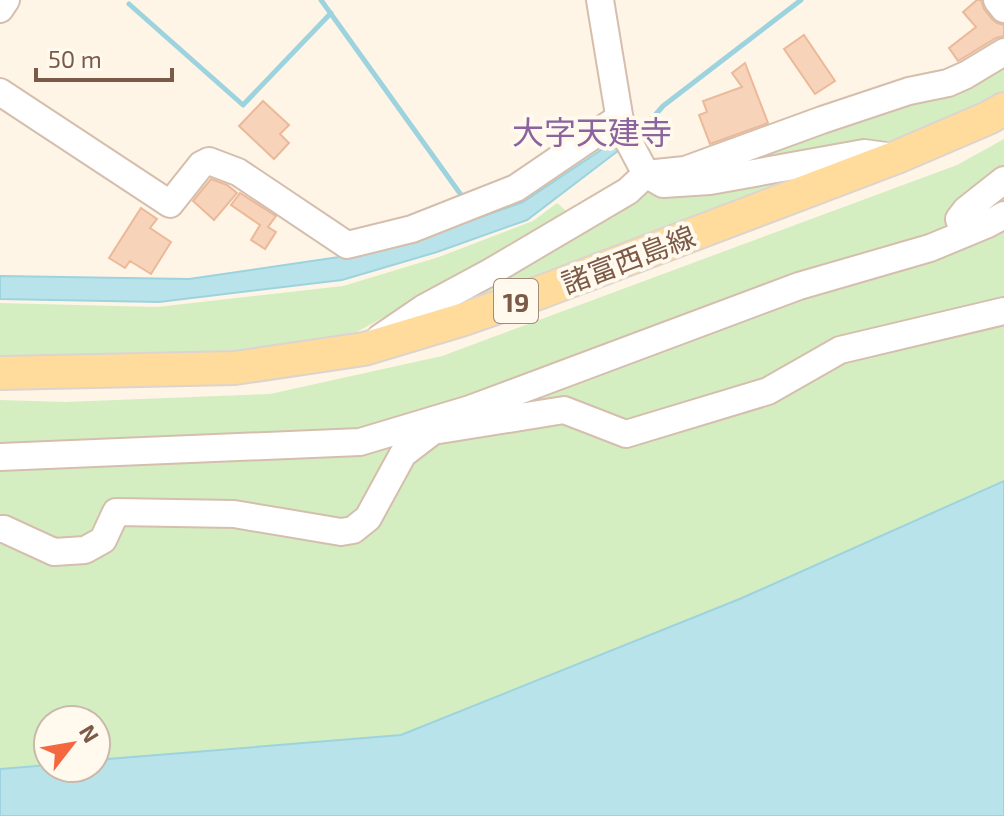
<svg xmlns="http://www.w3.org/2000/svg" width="1004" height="816" font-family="'Exo 2','Noto Sans JP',sans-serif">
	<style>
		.green { fill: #d4eec2 }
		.water { fill: #b8e3eb; stroke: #9dd3de; stroke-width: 2 }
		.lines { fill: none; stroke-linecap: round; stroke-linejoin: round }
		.stream { stroke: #9dd3de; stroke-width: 5 }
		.building { fill: #f7d3ba; stroke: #ebb999; stroke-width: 2 }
		.minor-casing { stroke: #d5bead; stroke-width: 30 }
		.major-casing { stroke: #ddd4cf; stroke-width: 36 }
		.minor { stroke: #fff; stroke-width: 26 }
		.major { stroke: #ffdb9c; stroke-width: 32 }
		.labels { text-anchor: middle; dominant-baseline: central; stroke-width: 8; stroke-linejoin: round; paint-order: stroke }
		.shield { fill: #fff9ee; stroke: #a38a79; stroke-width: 2 }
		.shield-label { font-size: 26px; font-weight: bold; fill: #7b5a47 }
		.street-label { font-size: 28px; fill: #7b5a47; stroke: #fff9ee }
		.quarter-label { font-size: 32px; fill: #8b639f; stroke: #fff9ee }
	</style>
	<rect width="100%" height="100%" fill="#fef5e6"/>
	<!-- green -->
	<path class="green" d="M 1004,59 L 1004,95 L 910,140 L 693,172 Z
		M 1004,139 L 1004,481 L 742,598 L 401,735 L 96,760 L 96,720 L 48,720 L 48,764 L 0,769 L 0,400 L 65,402 L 270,394 L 442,356 L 957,165 Z
		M 843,165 L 435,311 L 649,191 L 709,193 Z
		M 557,203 L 571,215 L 355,333 L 231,353 L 0,358 L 0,303 L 157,307 L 343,286 L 439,257 L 533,221 Z"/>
	<!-- water -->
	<path class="water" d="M 649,118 L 652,125 L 527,220 L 437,252 L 342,280 L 159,302 L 0,299 L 0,276 L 189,279 L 346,256 L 419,239 L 523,202 Z
		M 1004,481 L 1004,816 L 0,816 L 0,769 L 48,765 L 48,768 L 96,768 L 96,760 L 401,735 L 742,598 Z"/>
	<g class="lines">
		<!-- stream -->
		<path class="stream" d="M 321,0 L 464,199
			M 129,4 L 243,105 L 331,13
			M 650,121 L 663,106 L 801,0"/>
	</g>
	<!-- building -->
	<path class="building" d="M 977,0 L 981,0 L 984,9 L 992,19 L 997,23 L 1004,25 L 1004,36 L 996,38 L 958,61 L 949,48 L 976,27 L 963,12 Z
		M 804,35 L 835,81 L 815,94 L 784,49 Z
		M 745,63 L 768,123 L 710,144 L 699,115 L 707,112 L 703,101 L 742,87 L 732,73 Z
		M 263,101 L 289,125 L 280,134 L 289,143 L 274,159 L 239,126 Z
		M 211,179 L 227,185 L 237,193 L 214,220 L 193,201 Z
		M 240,193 L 276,216 L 268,227 L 276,232 L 265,249 L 251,240 L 260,225 L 231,205 Z
		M 141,208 L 157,219 L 150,228 L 171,242 L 151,274 L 130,261 L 125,268 L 109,258 Z"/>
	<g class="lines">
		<!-- minor casing -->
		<g class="minor-casing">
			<path id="minor" d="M 600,0 L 621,127 L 646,174 L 663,184 L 710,181 L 864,153 L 893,157
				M 997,0 L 1004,9
				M 0,9 L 6,0
				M 0,92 L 170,204 L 201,165 L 209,161 L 238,172 L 347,245 L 412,229 L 516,188 L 619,118
				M 964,234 L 959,219 L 966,210 L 1004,180
				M 380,338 L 424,308 L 489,273 L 628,191 L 646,174 L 685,170 L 822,120 L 909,91 L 948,83 L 966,75 L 1004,52
				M 0,457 L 360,442 L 470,409 L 799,286 L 930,248 L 988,224 L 1004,215
				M 0,529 L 4,529 L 54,552 L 85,550 L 103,540 L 116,512 L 234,514 L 341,532 L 353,530 L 368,518 L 403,454 L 433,431 L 564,410 L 626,434 L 768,391 L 840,350 L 1004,311"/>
		</g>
		<!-- major casing -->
		<g class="major-casing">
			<path id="major" d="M 0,373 L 235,368 L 364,349 L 461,320 L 541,292 L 897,157 L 988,118 L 1004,109"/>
		</g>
		<!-- minor -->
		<use href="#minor" class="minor"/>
		<!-- major -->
		<use href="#major" class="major"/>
	</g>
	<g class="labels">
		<!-- shield labels -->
		<rect class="shield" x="494" y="279" width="44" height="44" rx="6"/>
		<g class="shield-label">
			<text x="516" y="301">19</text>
		</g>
		<!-- street labels -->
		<g class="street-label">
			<text transform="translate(628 259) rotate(-21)">諸富西島線</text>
		</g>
		<!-- quarter labels -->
		<g class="quarter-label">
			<text x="592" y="131">大字天建寺</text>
		</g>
	</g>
	<!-- north arrow -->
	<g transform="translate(72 744) rotate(59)"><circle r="38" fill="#fff9ee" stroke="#cab9ab" stroke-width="2"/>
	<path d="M0-6L14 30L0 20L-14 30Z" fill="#f5683f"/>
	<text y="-12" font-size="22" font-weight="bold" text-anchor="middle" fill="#7b5a47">N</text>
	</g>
	<!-- scale -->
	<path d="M36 68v12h136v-12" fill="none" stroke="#7b5a47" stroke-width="4"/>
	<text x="48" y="68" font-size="24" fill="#7b5a47" stroke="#fff9ee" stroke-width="6" paint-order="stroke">50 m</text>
</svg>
